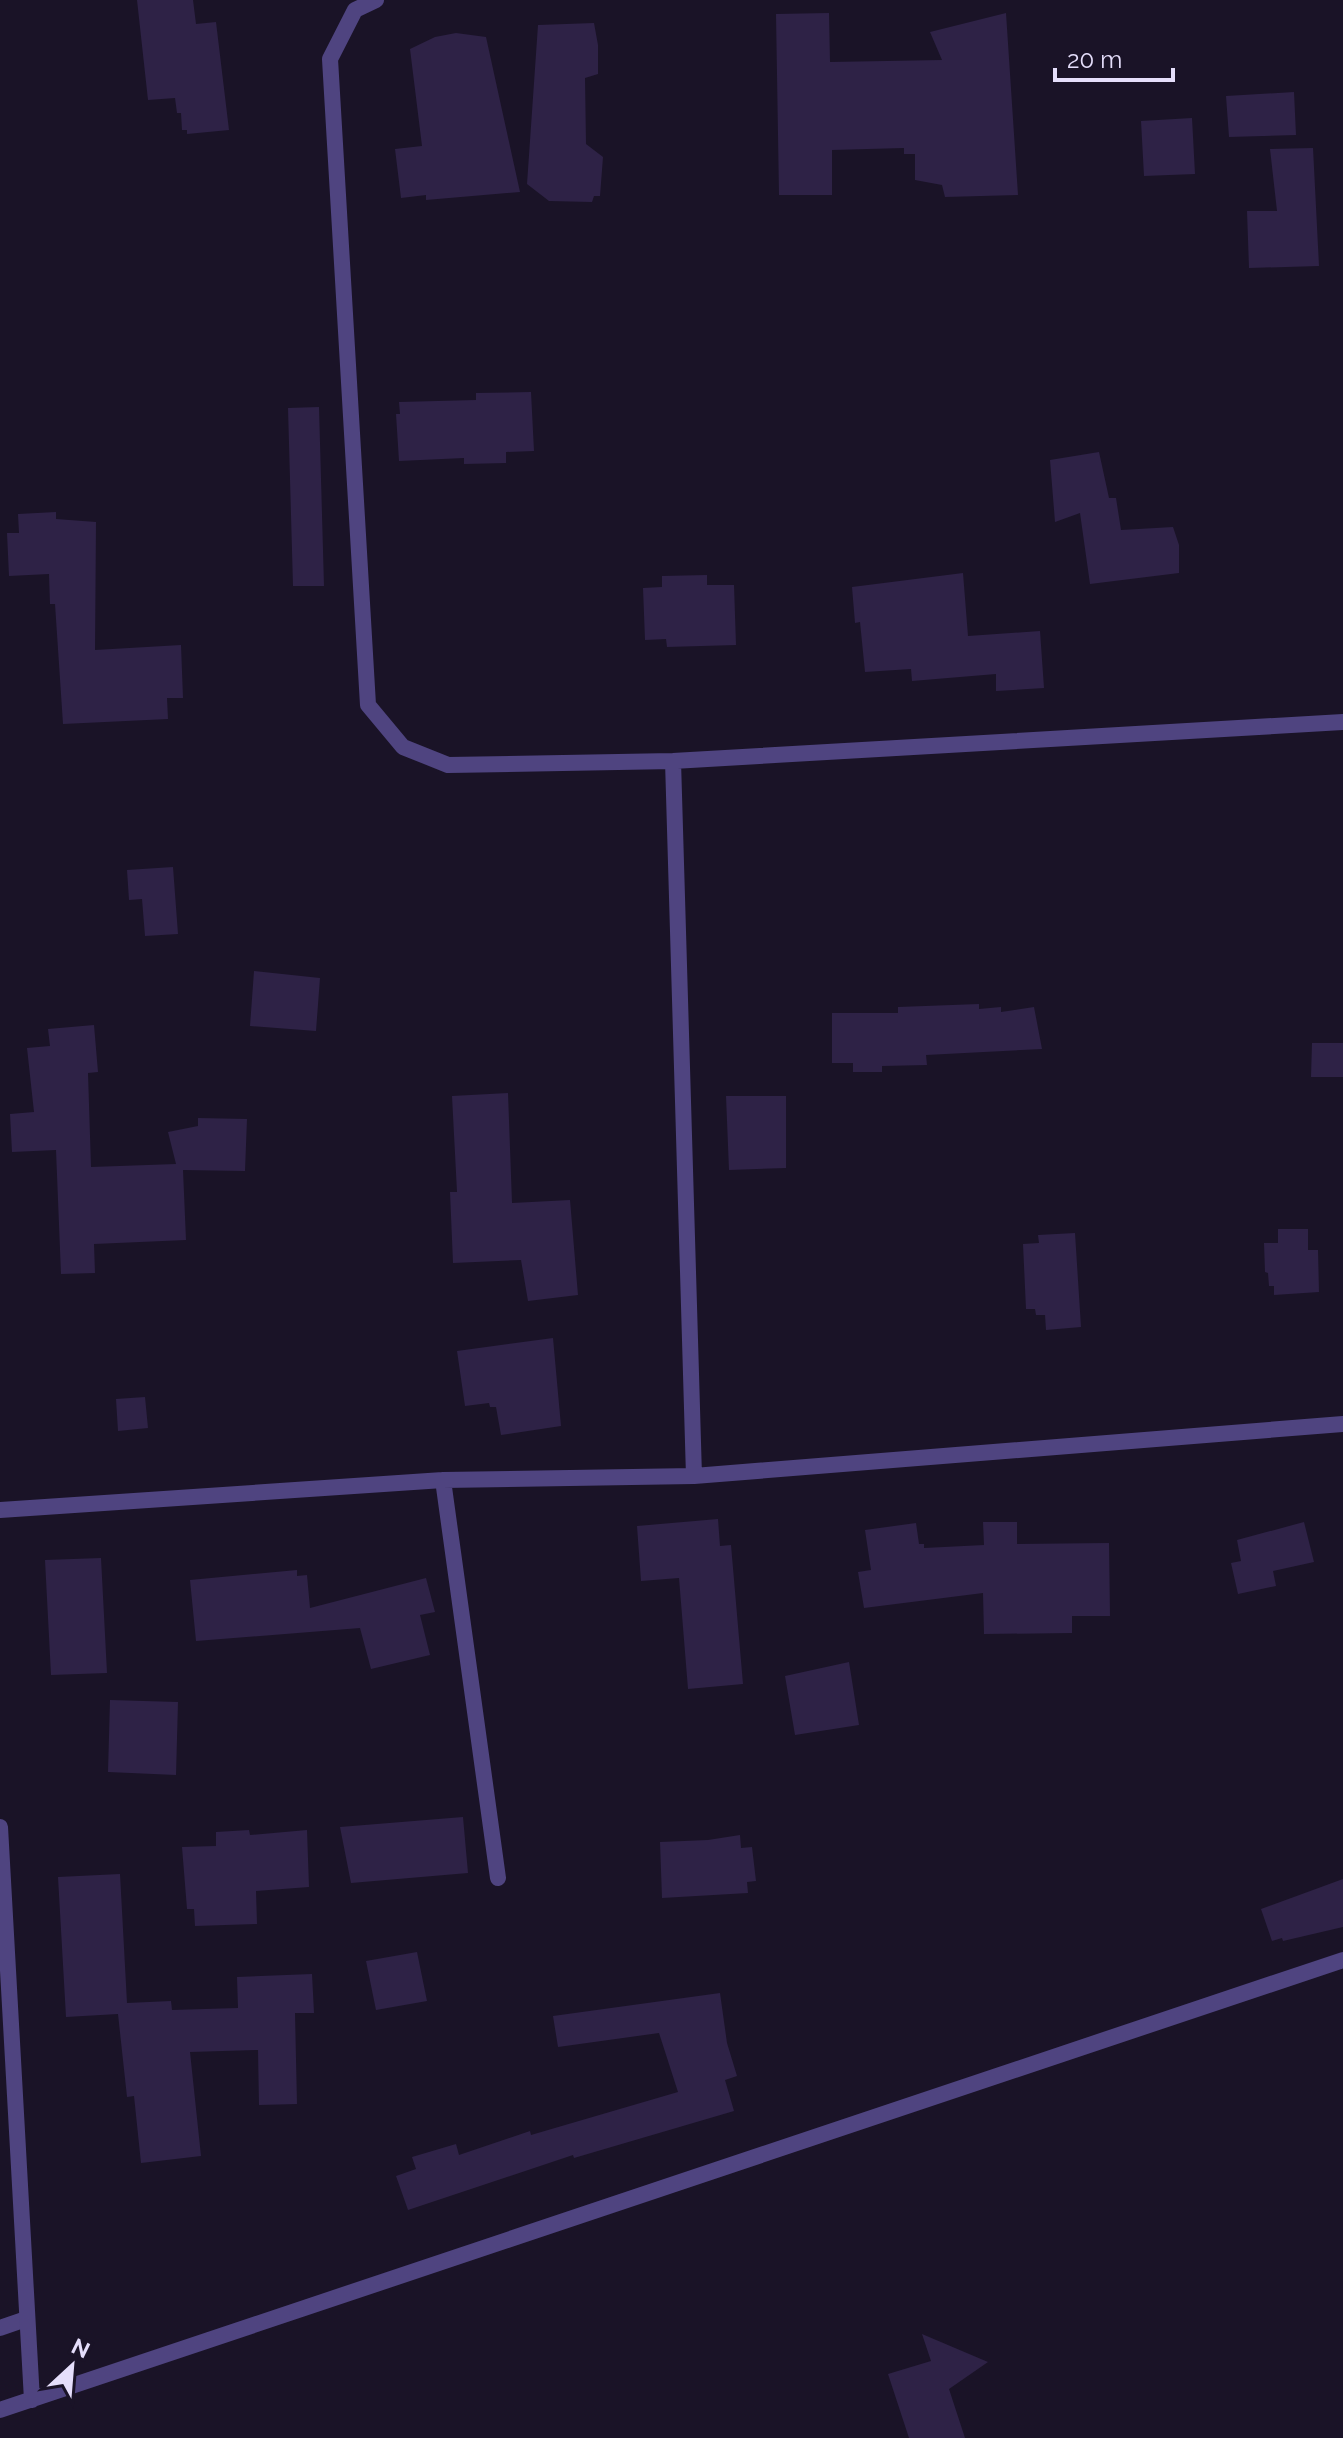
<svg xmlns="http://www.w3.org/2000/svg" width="1343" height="2438" font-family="Raleway,sans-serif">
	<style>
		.building { fill: #2e2246 }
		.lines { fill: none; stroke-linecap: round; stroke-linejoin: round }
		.service { stroke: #4f4480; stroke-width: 16 }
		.minor { stroke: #4f4480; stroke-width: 16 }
	</style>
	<rect width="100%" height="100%" fill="#1a1327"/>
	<!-- building -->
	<path class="building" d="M 137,0 L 193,0 L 196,24 L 216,22 L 229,130 L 187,134 L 187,130 L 182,130 L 181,113 L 177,113 L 175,98 L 148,100 Z
		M 829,13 L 830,62 L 942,60 L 930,32 L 1006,13 L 1018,195 L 945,197 L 942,185 L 915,180 L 915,154 L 904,154 L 904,148 L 832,150 L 832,195 L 779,195 L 776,14 Z
		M 594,23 L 598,45 L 598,74 L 585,78 L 586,144 L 603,157 L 600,196 L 594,196 L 592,202 L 549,201 L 527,184 L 538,25 Z
		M 456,33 L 486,37 L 520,192 L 426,200 L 426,195 L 401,198 L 395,149 L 422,146 L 410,49 L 435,37 Z
		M 1294,92 L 1296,135 L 1229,137 L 1226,96 Z
		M 1192,118 L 1195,174 L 1144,176 L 1141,121 Z
		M 1313,148 L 1319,266 L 1249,268 L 1247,211 L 1277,211 L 1270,149 Z
		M 531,392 L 534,451 L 506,452 L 506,463 L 464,464 L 464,458 L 399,461 L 396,414 L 400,414 L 399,402 L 476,400 L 476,393 Z
		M 319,407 L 324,586 L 293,586 L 288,408 Z
		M 1099,452 L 1109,498 L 1116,498 L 1121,530 L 1173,527 L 1179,545 L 1179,573 L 1090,584 L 1080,513 L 1055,522 L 1050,460 Z
		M 56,512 L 56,519 L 96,522 L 95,650 L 181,645 L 183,698 L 167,698 L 168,719 L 63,724 L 55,604 L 50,604 L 49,574 L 9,576 L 7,533 L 19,533 L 18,514 Z
		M 963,573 L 968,636 L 1040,631 L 1044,688 L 996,691 L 996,674 L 912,681 L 911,669 L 865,672 L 860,622 L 855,623 L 852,587 Z
		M 707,575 L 707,585 L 734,585 L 736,645 L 667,647 L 666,639 L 645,640 L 643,588 L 662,587 L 662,576 Z
		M 173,867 L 178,934 L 145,936 L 142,899 L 129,900 L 127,870 Z
		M 254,971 L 320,978 L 316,1031 L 250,1026 Z
		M 979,1004 L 979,1009 L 1001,1007 L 1001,1012 L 1034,1007 L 1042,1049 L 926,1055 L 927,1065 L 882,1066 L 882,1072 L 853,1072 L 853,1063 L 832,1063 L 832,1013 L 898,1013 L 898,1007 Z
		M 94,1025 L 98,1072 L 88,1073 L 91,1167 L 176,1164 L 168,1132 L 198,1126 L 198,1118 L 247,1119 L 245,1171 L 183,1170 L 186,1240 L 94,1244 L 95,1273 L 61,1274 L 56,1150 L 12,1152 L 10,1114 L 34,1112 L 27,1048 L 50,1046 L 48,1029 Z
		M 1312,1043 L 1343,1043 L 1343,1077 L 1311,1077 Z
		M 508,1093 L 512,1203 L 570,1200 L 578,1295 L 528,1301 L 521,1260 L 453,1263 L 450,1192 L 457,1192 L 452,1096 Z
		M 726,1096 L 786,1096 L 786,1168 L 729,1170 Z
		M 1278,1229 L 1308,1229 L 1308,1250 L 1318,1250 L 1319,1292 L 1274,1295 L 1274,1286 L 1269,1286 L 1268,1273 L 1265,1272 L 1264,1243 L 1278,1243 Z
		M 1075,1233 L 1081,1327 L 1046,1330 L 1045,1315 L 1036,1315 L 1035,1309 L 1026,1309 L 1023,1244 L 1039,1243 L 1038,1235 Z
		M 553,1338 L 561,1426 L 501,1435 L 496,1407 L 490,1407 L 489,1403 L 465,1406 L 457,1351 Z
		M 145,1397 L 148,1428 L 118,1431 L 116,1399 Z
		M 718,1519 L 720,1546 L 731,1545 L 743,1684 L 688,1689 L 679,1578 L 641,1581 L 637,1526 Z
		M 983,1522 L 1017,1522 L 1017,1544 L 1109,1543 L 1110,1616 L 1072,1616 L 1072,1633 L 984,1634 L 983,1593 L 864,1608 L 858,1572 L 871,1570 L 865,1530 L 916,1523 L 919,1544 L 924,1544 L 924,1548 L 984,1545 Z
		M 1304,1522 L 1314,1562 L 1273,1571 L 1276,1586 L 1238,1594 L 1231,1563 L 1241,1561 L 1237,1540 Z
		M 101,1558 L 107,1673 L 51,1675 L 45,1560 Z
		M 297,1570 L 297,1576 L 307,1575 L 310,1608 L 426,1578 L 435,1612 L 420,1615 L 430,1655 L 371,1669 L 360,1628 L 196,1641 L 190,1580 Z
		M 849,1662 L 859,1725 L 795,1735 L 785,1676 Z
		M 110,1700 L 178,1702 L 176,1775 L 108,1772 Z
		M 463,1817 L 468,1873 L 351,1883 L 340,1827 Z
		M 249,1830 L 250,1835 L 307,1830 L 309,1887 L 256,1891 L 257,1924 L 195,1926 L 194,1909 L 187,1909 L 182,1847 L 216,1846 L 216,1832 Z
		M 740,1835 L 741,1848 L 752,1847 L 756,1881 L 747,1882 L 748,1893 L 662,1898 L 660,1842 L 708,1840 Z
		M 120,1874 L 127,2003 L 171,2001 L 172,2010 L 238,2008 L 237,1977 L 312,1974 L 314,2013 L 295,2013 L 297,2104 L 259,2105 L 258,2050 L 190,2052 L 201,2156 L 141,2163 L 134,2096 L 127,2097 L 118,2014 L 66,2017 L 58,1877 Z
		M 1343,1879 L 1343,1927 L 1283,1941 L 1282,1938 L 1272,1941 L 1261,1909 Z
		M 417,1952 L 427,2001 L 376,2010 L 366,1961 Z
		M 720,1993 L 727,2043 L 737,2076 L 725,2080 L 734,2111 L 574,2158 L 573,2155 L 408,2210 L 396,2176 L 416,2169 L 412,2157 L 456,2144 L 459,2155 L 530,2131 L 531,2135 L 678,2092 L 659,2033 L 558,2047 L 553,2016 Z
		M 922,2334 L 988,2362 L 949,2389 L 965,2438 L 909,2438 L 888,2374 L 931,2361 Z"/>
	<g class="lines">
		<!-- service -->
		<path class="service" d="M 0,2328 L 26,2319"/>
		<!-- minor -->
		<path class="minor" d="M 376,0 L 355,10 L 330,59 L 368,705 L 403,747 L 448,765 L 673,761 L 1343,722
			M 673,761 L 694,1476
			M 443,1480 L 498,1878
			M 0,1510 L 443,1480 L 694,1476 L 1343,1424
			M 0,1827 L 32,2400
			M 0,2410 L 1343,1960"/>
	</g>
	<!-- north arrow -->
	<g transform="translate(72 2366) rotate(26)" stroke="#1a1327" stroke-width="6" paint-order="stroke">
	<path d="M0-6L14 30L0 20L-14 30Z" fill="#e5defb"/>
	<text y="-12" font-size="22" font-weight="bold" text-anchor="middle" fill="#e5defb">N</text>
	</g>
	<!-- scale -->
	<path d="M1055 68v12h118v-12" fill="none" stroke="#e5defb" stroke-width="4"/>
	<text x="1067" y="68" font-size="24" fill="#e5defb" stroke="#1a1327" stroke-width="6" paint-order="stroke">20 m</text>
</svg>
